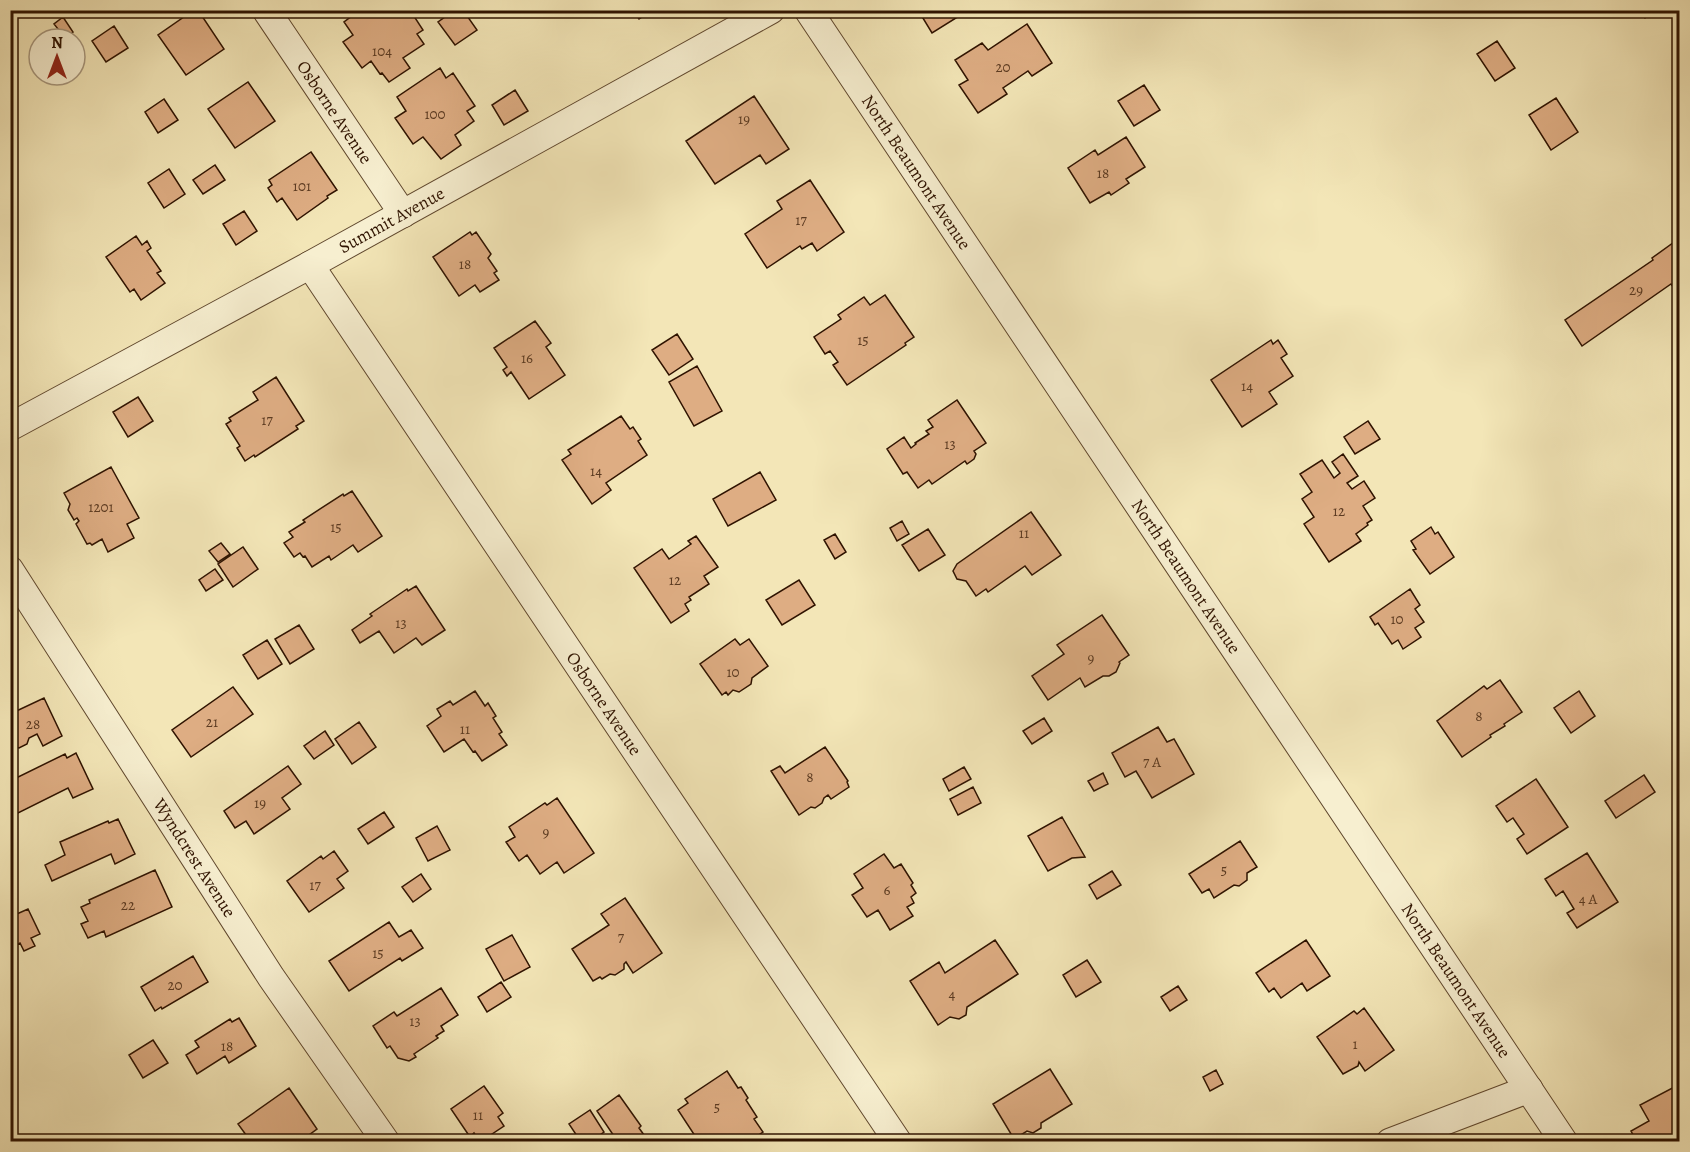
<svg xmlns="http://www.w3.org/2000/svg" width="1690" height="1152" font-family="Alegreya,serif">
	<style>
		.building { fill: #dead83; stroke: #2f1300; stroke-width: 1.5 }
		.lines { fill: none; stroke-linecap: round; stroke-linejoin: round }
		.minor-casing { stroke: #60482e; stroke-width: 29 }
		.minor { stroke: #f7efd0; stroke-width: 27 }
		.labels { text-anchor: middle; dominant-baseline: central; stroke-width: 5; stroke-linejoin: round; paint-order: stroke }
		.number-label { font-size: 15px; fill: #5b3a21 }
		.street-label { font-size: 18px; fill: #2f1300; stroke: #f7efd0 }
	</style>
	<rect width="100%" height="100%" fill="#f3e6b7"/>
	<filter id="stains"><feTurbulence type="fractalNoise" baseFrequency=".00333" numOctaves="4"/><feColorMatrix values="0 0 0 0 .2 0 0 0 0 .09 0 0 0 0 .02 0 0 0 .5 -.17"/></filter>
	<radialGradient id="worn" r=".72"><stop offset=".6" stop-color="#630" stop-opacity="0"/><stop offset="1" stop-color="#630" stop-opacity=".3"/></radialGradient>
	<!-- building -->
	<path class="building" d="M 194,10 L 198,10 L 224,49 L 186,75 L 158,35 Z
		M 360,10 L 410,10 L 423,30 L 417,34 L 424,44 L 403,58 L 410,68 L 389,82 L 382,73 L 380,74 L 371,61 L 362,68 L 343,42 L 353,35 L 344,22 Z
		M 455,10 L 463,10 L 477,30 L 455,45 L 438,22 Z
		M 633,10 L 647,10 L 648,13 L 639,19 Z
		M 918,10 L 962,10 L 964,13 L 932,33 Z
		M 1640,10 L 1655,10 L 1645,18 Z
		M 63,17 L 73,32 L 65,38 L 54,24 Z
		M 1027,24 L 1052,63 L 1032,76 L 1028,71 L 1003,88 L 1007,94 L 978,113 L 959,85 L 968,80 L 955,60 L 982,43 L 988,50 Z
		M 114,26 L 128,48 L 106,62 L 92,41 Z
		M 1497,41 L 1515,68 L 1495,81 L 1477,54 Z
		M 440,68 L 446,78 L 453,73 L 475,106 L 467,111 L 474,121 L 455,135 L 461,145 L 441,159 L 423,137 L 413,144 L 395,118 L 406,111 L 397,97 Z
		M 248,82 L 275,121 L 235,148 L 208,109 Z
		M 1144,85 L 1160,110 L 1134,126 L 1118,101 Z
		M 515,90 L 528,111 L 504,125 L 492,105 Z
		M 754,96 L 789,149 L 766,164 L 760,155 L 715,184 L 686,141 Z
		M 1556,98 L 1578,132 L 1551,150 L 1529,115 Z
		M 164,99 L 178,120 L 158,133 L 145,112 Z
		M 1126,137 L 1145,167 L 1126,179 L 1129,183 L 1111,195 L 1109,192 L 1090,203 L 1068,168 L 1095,150 L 1098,155 Z
		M 311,152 L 337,190 L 327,196 L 328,198 L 297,220 L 282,198 L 277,202 L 268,188 L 272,185 L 269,180 Z
		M 215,165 L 225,180 L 203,194 L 193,180 Z
		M 169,169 L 185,194 L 164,208 L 148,183 Z
		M 810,180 L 844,232 L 817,251 L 812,243 L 802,249 L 800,246 L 767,268 L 745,234 L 782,209 L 777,201 Z
		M 244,211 L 257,231 L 236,245 L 223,224 Z
		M 470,232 L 472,235 L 476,232 L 491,254 L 488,258 L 497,271 L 494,273 L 499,280 L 480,292 L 475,285 L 459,296 L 433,257 Z
		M 136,236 L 142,245 L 147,241 L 151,248 L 147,251 L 161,271 L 157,273 L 165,283 L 141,300 L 134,289 L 130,292 L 106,257 Z
		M 1677,240 L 1680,244 L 1680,296 L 1671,284 L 1582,346 L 1565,320 L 1653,260 L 1652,258 Z
		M 885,295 L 914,337 L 905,343 L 906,345 L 847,385 L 833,365 L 838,362 L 830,351 L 825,354 L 814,337 L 841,319 L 838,315 L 864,297 L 870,305 Z
		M 535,321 L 551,343 L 546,347 L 565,375 L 529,399 L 511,372 L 507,376 L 503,370 L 507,367 L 494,348 Z
		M 677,334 L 693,359 L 669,375 L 652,350 Z
		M 1271,340 L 1273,344 L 1278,340 L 1287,354 L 1281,358 L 1293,376 L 1269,392 L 1277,404 L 1242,427 L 1211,380 Z
		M 697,366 L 722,411 L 694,426 L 669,382 Z
		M 276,377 L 304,421 L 296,426 L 298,429 L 255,457 L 254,455 L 245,461 L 237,448 L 240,446 L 226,424 L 231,421 L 229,418 L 258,400 L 253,392 Z
		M 138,397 L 153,421 L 128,437 L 113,412 Z
		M 957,400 L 986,443 L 974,451 L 976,454 L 974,459 L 967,464 L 965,461 L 932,484 L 929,480 L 918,488 L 907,472 L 903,474 L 887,449 L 904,437 L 911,448 L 916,444 L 915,443 L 929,434 L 926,431 L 933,427 L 928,420 Z
		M 621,416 L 630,429 L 633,427 L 641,439 L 638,441 L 647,455 L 606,483 L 611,490 L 592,504 L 562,460 L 571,454 L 568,450 Z
		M 1368,421 L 1380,439 L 1355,454 L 1344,437 Z
		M 1343,454 L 1358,476 L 1347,483 L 1352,489 L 1364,481 L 1375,498 L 1363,506 L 1372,520 L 1367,523 L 1368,525 L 1356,534 L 1361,541 L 1329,562 L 1304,524 L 1314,517 L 1302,499 L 1312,492 L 1300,474 L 1322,460 L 1334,478 L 1340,473 L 1332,462 Z
		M 111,467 L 139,518 L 127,524 L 134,538 L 108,552 L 102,539 L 92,545 L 90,543 L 87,544 L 76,524 L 79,521 L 77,518 L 74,520 L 68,510 L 70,504 L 64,493 Z
		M 760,472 L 776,500 L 728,526 L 713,499 Z
		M 352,491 L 382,536 L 358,552 L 353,545 L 331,560 L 329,556 L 312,567 L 305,556 L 303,557 L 300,553 L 294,557 L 284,543 L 293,537 L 289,532 L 305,522 L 303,520 L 343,494 L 344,496 Z
		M 1031,512 L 1061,555 L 1032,575 L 1025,566 L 988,592 L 986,589 L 976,596 L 966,581 L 957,579 L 953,571 L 957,564 Z
		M 902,521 L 909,534 L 897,541 L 890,528 Z
		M 1431,527 L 1435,534 L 1438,532 L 1454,557 L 1430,574 L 1413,550 L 1416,549 L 1411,541 Z
		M 928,529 L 945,555 L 919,571 L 902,545 Z
		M 835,534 L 846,552 L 835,559 L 824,540 Z
		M 696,536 L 718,567 L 704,576 L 709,584 L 689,597 L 691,600 L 685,604 L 689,611 L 671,623 L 634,568 L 662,549 L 669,559 L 691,544 L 688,541 Z
		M 221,543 L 230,554 L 218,562 L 209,551 Z
		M 243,547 L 258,569 L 233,587 L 218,564 Z
		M 215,569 L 223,580 L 206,591 L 199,580 Z
		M 799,580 L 815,605 L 782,625 L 766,600 Z
		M 416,586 L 445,630 L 422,645 L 416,638 L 394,653 L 379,631 L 360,643 L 352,630 L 372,616 L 370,614 L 407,589 L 408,591 Z
		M 1410,589 L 1420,605 L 1415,609 L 1424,622 L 1415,628 L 1421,637 L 1403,649 L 1398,640 L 1392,644 L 1378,623 L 1375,625 L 1370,617 Z
		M 1102,615 L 1129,655 L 1119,662 L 1120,663 L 1116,672 L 1109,676 L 1103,676 L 1085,687 L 1080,678 L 1048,700 L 1032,676 L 1064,654 L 1057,645 Z
		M 299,625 L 314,649 L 290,664 L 275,639 Z
		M 735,639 L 740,645 L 749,639 L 768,666 L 752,678 L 751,684 L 739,692 L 733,690 L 728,695 L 726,692 L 722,695 L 700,664 Z
		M 267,640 L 282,664 L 258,679 L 243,655 Z
		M 1500,680 L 1522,712 L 1504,724 L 1505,726 L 1490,735 L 1491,737 L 1462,757 L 1437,721 L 1484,686 L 1487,689 Z
		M 233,687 L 253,714 L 191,757 L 172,730 Z
		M 475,691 L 485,706 L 488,703 L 496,716 L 493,718 L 502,732 L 499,734 L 507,745 L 482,761 L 475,751 L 473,752 L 464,739 L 444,752 L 427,726 L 441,716 L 437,709 L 450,701 L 453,705 Z
		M 1579,691 L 1595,716 L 1571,733 L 1554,708 Z
		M 44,698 L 62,736 L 43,746 L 37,734 L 29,738 L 27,744 L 19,748 L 11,746 L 10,714 Z
		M 1044,718 L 1052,731 L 1032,744 L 1023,731 Z
		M 359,722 L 376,747 L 352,764 L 335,739 Z
		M 1158,727 L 1167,742 L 1174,739 L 1194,774 L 1152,798 L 1136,771 L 1125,777 L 1112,753 Z
		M 325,731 L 334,745 L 314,759 L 304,746 Z
		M 825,747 L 848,781 L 847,782 L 849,787 L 831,799 L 828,795 L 824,798 L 822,803 L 815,808 L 811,807 L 799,815 L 771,771 L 780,766 L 785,773 Z
		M 76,753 L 93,789 L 73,798 L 68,788 L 14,815 L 13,812 L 10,813 L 10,781 L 65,754 L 67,758 Z
		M 288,766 L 301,784 L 282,798 L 290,809 L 254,834 L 246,821 L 235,828 L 224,811 Z
		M 964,767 L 971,779 L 949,791 L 943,779 Z
		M 1103,773 L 1108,784 L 1094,791 L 1088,781 Z
		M 1644,775 L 1655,792 L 1616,818 L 1605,801 Z
		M 1536,779 L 1568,827 L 1527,854 L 1517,839 L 1524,834 L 1513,818 L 1507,822 L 1496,806 Z
		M 973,787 L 981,803 L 958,815 L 950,799 Z
		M 557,798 L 594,853 L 564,873 L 557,862 L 540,874 L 527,855 L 519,861 L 506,842 L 515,837 L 509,827 L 545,803 L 547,805 Z
		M 384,812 L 394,827 L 368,844 L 358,829 Z
		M 1062,817 L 1085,857 L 1072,858 L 1048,871 L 1028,836 Z
		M 118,819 L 135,854 L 115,864 L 111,854 L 52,881 L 45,865 L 65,855 L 60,842 L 108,821 L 109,823 Z
		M 437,826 L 450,850 L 428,861 L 416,838 Z
		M 1240,841 L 1257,867 L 1247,873 L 1247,880 L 1239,886 L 1234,885 L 1214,898 L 1209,889 L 1202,893 L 1189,874 Z
		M 334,851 L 348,871 L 337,879 L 344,888 L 309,912 L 287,881 L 321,856 L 323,859 Z
		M 1587,853 L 1618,902 L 1577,928 L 1567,913 L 1574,909 L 1563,891 L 1556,896 L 1545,879 Z
		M 884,854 L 894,868 L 901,864 L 913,883 L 911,885 L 916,893 L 911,897 L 914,903 L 907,907 L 913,916 L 890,930 L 878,910 L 867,917 L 852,895 L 863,888 L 854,874 Z
		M 155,870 L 172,907 L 106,937 L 104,931 L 88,938 L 81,924 L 88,921 L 81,907 L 90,903 L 89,900 Z
		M 1112,871 L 1121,885 L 1097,899 L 1089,885 Z
		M 421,874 L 431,889 L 413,902 L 402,887 Z
		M 625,898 L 662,953 L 633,973 L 626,962 L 624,964 L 624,969 L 615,975 L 610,974 L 602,979 L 600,977 L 593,981 L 572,949 L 609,925 L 601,914 Z
		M 28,909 L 40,934 L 31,938 L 35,946 L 24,951 L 20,943 L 13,947 L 10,942 L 10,917 Z
		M 389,922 L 399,937 L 411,930 L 423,948 L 402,961 L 400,958 L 349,991 L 329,961 Z
		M 512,935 L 530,967 L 504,981 L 486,949 Z
		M 995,940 L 1018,974 L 967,1007 L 966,1015 L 959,1019 L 950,1017 L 938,1025 L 910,981 L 939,962 L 945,973 Z
		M 1306,940 L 1330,976 L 1307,991 L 1302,983 L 1281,998 L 1274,988 L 1269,992 L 1256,973 Z
		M 193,956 L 208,982 L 162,1009 L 161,1007 L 155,1011 L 141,987 Z
		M 1087,960 L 1101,982 L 1076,997 L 1063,975 Z
		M 501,982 L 511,997 L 487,1012 L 478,997 Z
		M 1178,986 L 1187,1000 L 1170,1011 L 1161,997 Z
		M 441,988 L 458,1015 L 441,1026 L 444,1031 L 436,1036 L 438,1038 L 414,1054 L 416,1057 L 409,1061 L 398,1058 L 390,1046 L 387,1048 L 373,1026 L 394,1012 L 397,1016 Z
		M 1364,1008 L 1394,1050 L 1365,1071 L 1359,1062 L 1358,1066 L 1343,1074 L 1317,1037 L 1354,1011 L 1357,1014 Z
		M 239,1018 L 256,1046 L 229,1063 L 225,1056 L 197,1074 L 186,1055 L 199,1047 L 195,1041 L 230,1019 L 232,1022 Z
		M 153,1040 L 168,1063 L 143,1078 L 129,1055 Z
		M 1050,1069 L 1072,1104 L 1041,1123 L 1041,1128 L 1033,1133 L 1027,1131 L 1014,1139 L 993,1104 Z
		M 1216,1070 L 1223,1084 L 1210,1091 L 1203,1077 Z
		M 727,1071 L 738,1088 L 741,1087 L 748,1098 L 746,1100 L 757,1117 L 754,1119 L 763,1132 L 748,1142 L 699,1142 L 678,1110 L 688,1103 L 685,1099 Z
		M 1680,1084 L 1680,1142 L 1637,1142 L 1631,1131 L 1649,1121 L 1640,1105 Z
		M 484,1086 L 503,1113 L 498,1117 L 504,1126 L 480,1142 L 474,1133 L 470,1137 L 451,1109 Z
		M 289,1088 L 317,1129 L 306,1137 L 305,1135 L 295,1142 L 255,1142 L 251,1137 L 249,1139 L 238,1124 Z
		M 619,1095 L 641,1126 L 639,1128 L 644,1135 L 636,1142 L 626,1142 L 624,1139 L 618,1142 L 597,1111 Z
		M 590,1110 L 604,1132 L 590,1142 L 581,1142 L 569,1124 Z"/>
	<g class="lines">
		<!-- minor casing -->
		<g class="minor-casing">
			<g id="minor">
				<path id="s1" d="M 266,10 L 403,214"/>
				<path id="s2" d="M 808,10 L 1564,1142"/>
				<path id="s3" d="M 310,265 L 898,1142"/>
				<path id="s4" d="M 10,427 L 310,265 L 771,10"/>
				<path id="s5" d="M 10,570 L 271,977 L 386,1142"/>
				<path d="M 1390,1142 L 1529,1089"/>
			</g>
		</g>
		<!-- minor -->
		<use href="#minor" class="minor"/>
	</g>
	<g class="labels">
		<!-- number labels -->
		<g class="number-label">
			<text x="382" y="51">104</text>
			<text x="1003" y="67">20</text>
			<text x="435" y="114">100</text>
			<text x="744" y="119">19</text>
			<text x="1103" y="173">18</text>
			<text x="302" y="186">101</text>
			<text x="801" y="220">17</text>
			<text x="465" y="264">18</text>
			<text x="1636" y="290">29</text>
			<text x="863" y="340">15</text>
			<text x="527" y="358">16</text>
			<text x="1247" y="386">14</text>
			<text x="267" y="420">17</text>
			<text x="950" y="444">13</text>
			<text x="596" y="471">14</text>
			<text x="101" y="507">1201</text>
			<text x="1339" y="511">12</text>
			<text x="336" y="527">15</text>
			<text x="1024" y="533">11</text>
			<text x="675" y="580">12</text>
			<text x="1397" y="619">10</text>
			<text x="401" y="623">13</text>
			<text x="1091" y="658">9</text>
			<text x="733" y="672">10</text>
			<text x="1479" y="716">8</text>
			<text x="212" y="722">21</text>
			<text x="33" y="724">28</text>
			<text x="465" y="729">11</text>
			<text x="1152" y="762">7 A</text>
			<text x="810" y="777">8</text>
			<text x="260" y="803">19</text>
			<text x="546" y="832">9</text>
			<text x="1224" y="870">5</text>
			<text x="315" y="885">17</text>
			<text x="887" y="890">6</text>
			<text x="1588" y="899">4 A</text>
			<text x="128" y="905">22</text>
			<text x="621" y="937">7</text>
			<text x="378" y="953">15</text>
			<text x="175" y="985">20</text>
			<text x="952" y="994">4</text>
			<text x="415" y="1021">13</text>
			<text x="1355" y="1044">1</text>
			<text x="227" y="1046">18</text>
			<text x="717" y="1107">5</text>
			<text x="478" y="1115">11</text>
		</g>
		<!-- street labels -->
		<g class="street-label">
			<text stroke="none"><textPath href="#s1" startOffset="123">Osborne Avenue</textPath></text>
			<text stroke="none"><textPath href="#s2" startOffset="195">North Beaumont Avenue</textPath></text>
			<text stroke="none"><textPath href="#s4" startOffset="434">Summit Avenue</textPath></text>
			<text stroke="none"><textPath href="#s2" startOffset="681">North Beaumont Avenue</textPath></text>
			<text stroke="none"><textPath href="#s3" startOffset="528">Osborne Avenue</textPath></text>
			<text stroke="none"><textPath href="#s5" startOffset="342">Wyndcrest Avenue</textPath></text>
			<text stroke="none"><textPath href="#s2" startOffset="1167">North Beaumont Avenue</textPath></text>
		</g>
	</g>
	<!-- margin -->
	<rect width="1690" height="1152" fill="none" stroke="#f3e6b7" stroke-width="36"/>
	<rect x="12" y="12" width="1666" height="1128" fill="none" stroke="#2f1300" stroke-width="3"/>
	<rect x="18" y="18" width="1654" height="1116" fill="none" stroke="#2f1300" stroke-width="1.5"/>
	<!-- north arrow -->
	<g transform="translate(57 57)"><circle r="28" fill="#f7efd0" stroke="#a7977d" stroke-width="1.5"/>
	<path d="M0-4.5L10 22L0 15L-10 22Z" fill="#8f2418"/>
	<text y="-9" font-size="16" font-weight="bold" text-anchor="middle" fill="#2f1300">N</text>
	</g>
	<rect width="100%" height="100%" filter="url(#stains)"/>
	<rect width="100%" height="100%" fill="url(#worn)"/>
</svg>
